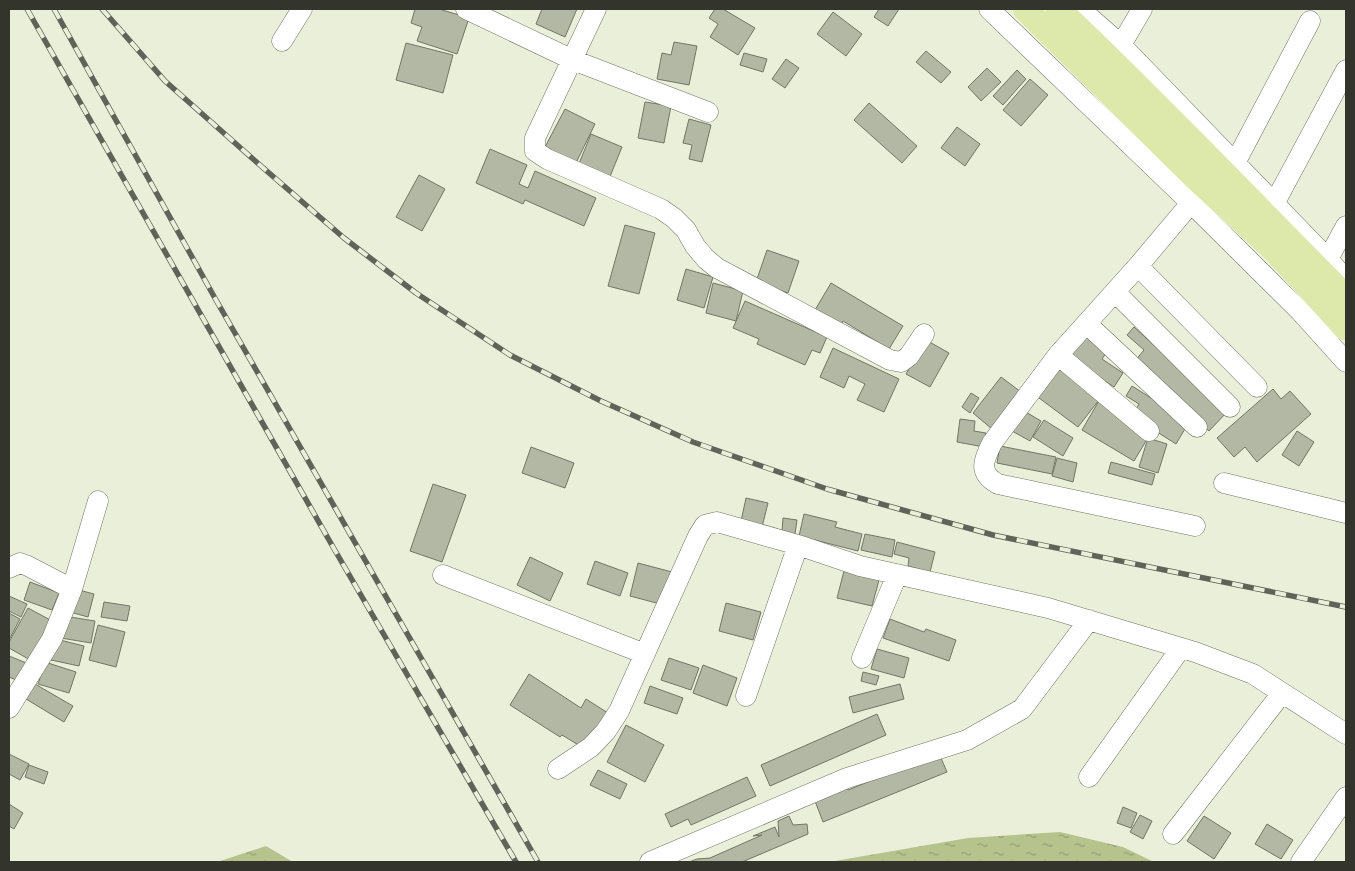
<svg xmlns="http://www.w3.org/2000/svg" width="1355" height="871" font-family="Arial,sans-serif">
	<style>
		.water { fill: url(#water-ripples) }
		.building { fill: #b2b8a3; stroke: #727664 }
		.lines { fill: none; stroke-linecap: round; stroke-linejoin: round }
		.minor-casing { stroke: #717563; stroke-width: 21 }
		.major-casing { stroke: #fff; stroke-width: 26 }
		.minor { stroke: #fff; stroke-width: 20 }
		.major { stroke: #dde9ab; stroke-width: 25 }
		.rail-casing { stroke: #606358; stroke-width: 5.5 }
		.rail { stroke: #eaefda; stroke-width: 4; stroke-dasharray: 11; stroke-linecap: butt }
	</style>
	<defs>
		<pattern id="water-ripples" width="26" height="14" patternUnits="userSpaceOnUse" patternTransform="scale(1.25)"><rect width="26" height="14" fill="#b6c38d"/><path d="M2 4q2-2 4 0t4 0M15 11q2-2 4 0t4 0" fill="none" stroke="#959f74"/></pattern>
	</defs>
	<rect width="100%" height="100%" fill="#eaefda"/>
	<!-- water -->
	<path class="water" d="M 1060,832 L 1123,847 L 1154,862 L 829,862 L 968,838 Z
		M 266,846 L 293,862 L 217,862 Z"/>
	<!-- building -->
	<path class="building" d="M 415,9 L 439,9 L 469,18 L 457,54 L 417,41 L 422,27 L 411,23 Z
		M 542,9 L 577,9 L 565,37 L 536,24 Z
		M 715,9 L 723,9 L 755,28 L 738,55 L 710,37 L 718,24 L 709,18 Z
		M 879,9 L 899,9 L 888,26 L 874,17 Z
		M 833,12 L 862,34 L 846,56 L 817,34 Z
		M 674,42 L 697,46 L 689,85 L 657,79 L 662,53 L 671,55 Z
		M 406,43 L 453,55 L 443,93 L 396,80 Z
		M 926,51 L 951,72 L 941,83 L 916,62 Z
		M 744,53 L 767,59 L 763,72 L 740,65 Z
		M 786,59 L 799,68 L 785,88 L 772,79 Z
		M 987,68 L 1001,82 L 981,101 L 968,87 Z
		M 1017,70 L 1026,79 L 1003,105 L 993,96 Z
		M 1030,79 L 1048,95 L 1021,126 L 1003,110 Z
		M 645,102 L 671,106 L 664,143 L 638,138 Z
		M 869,103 L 917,146 L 902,163 L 854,120 Z
		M 565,109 L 595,124 L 576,163 L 545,147 Z
		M 689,119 L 711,125 L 702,162 L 689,159 L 692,145 L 683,143 Z
		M 957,127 L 980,144 L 965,166 L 941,148 Z
		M 591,134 L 622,147 L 609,179 L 578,166 Z
		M 490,149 L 527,165 L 519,184 L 528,188 L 535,171 L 596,198 L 584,226 L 525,200 L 523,204 L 476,183 Z
		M 419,175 L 445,189 L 422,231 L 396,217 Z
		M 625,225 L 655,233 L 639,294 L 608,286 Z
		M 767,250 L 799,261 L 788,293 L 756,282 Z
		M 686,269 L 713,277 L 704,308 L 677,300 Z
		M 713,283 L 743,291 L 736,321 L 706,313 Z
		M 831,283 L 903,326 L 889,349 L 843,321 L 841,325 L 815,310 Z
		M 745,301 L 827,337 L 820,353 L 812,350 L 805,365 L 757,344 L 759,339 L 733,328 Z
		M 1134,327 L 1227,412 L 1209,431 L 1134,362 L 1144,350 L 1127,335 Z
		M 1082,333 L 1108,350 L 1102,359 L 1123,373 L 1114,387 L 1067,355 Z
		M 926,340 L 949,353 L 930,387 L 906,374 Z
		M 833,348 L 899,379 L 884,412 L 857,400 L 865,384 L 849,376 L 844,388 L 820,377 Z
		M 1057,366 L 1099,400 L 1078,427 L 1035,395 Z
		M 1001,377 L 1021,392 L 992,429 L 973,413 Z
		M 1132,386 L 1189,422 L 1176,444 L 1132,416 L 1139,404 L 1126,396 Z
		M 1273,389 L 1281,399 L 1290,391 L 1311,414 L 1257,462 L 1245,447 L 1234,457 L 1217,438 Z
		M 971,393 L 979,398 L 970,413 L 962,407 Z
		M 1100,399 L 1149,436 L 1134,461 L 1082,430 Z
		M 1024,411 L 1041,421 L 1030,441 L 1012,431 Z
		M 960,419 L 975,421 L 974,431 L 986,433 L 984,447 L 957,442 Z
		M 1044,420 L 1073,438 L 1063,456 L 1033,437 Z
		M 1297,431 L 1314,442 L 1299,466 L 1282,455 Z
		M 1148,438 L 1167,444 L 1158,473 L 1139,467 Z
		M 1000,446 L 1056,457 L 1052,474 L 997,463 Z
		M 531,447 L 574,463 L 565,488 L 522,473 Z
		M 1057,458 L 1077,463 L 1073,482 L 1052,476 Z
		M 1111,462 L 1155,474 L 1152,485 L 1108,473 Z
		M 433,484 L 466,495 L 442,562 L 410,551 Z
		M 746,498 L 768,503 L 762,527 L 741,521 Z
		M 804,514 L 837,522 L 835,527 L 862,534 L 858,551 L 799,536 Z
		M 783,518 L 797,520 L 795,534 L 782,532 Z
		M 865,534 L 895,540 L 892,557 L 861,550 Z
		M 897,542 L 935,552 L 930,572 L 908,566 L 909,558 L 894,554 Z
		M 530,557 L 563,573 L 550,601 L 517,585 Z
		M 595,561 L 628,573 L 620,596 L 587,584 Z
		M 638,563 L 672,572 L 664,605 L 630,596 Z
		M 844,571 L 879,580 L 872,606 L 837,598 Z
		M 30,582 L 59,593 L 52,610 L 24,600 Z
		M 75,589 L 94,594 L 88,617 L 70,612 Z
		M 9,596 L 27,604 L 21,617 L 9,611 Z
		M 104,602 L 130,606 L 127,621 L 101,617 Z
		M 726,603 L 761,612 L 753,640 L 719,631 Z
		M 28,608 L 54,622 L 32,661 L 9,648 L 9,642 Z
		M 9,613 L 20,619 L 9,640 Z
		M 64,616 L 95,621 L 91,643 L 61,638 Z
		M 890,619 L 924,632 L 926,629 L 956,640 L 949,661 L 883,638 Z
		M 98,625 L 125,632 L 116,667 L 89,660 Z
		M 56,639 L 84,646 L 79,666 L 51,660 Z
		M 877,649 L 909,658 L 904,678 L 871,669 Z
		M 9,656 L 29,664 L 21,682 L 9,677 Z
		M 669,658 L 699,668 L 691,690 L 661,680 Z
		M 45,662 L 76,672 L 69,693 L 38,684 Z
		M 703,665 L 737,678 L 727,706 L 693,693 Z
		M 863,672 L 879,676 L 876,685 L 861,681 Z
		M 529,674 L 581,708 L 586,699 L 608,713 L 585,749 L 562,735 L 560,737 L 510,705 Z
		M 35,684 L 73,706 L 64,722 L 26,699 Z
		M 900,684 L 904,699 L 853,713 L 849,697 Z
		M 650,686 L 683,698 L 677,714 L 644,703 Z
		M 877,714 L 886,735 L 770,786 L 761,765 Z
		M 626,725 L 664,745 L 645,782 L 607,762 Z
		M 938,751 L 947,772 L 823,822 L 815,801 L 847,788 L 848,790 L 915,763 Z
		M 9,754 L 29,764 L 20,780 L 9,774 Z
		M 29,765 L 48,772 L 44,784 L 25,777 Z
		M 598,770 L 627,784 L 620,799 L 590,785 Z
		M 747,777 L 756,796 L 691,825 L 688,819 L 671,827 L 665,814 Z
		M 9,804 L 23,813 L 14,829 L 9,826 Z
		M 1123,807 L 1137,813 L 1131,828 L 1117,823 Z
		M 1140,815 L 1152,821 L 1143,839 L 1130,832 Z
		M 789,816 L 793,825 L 807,824 L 808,834 L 742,862 L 689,862 L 697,859 L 710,858 L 762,835 L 753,836 L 775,827 L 779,837 L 778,821 Z
		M 1204,816 L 1231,833 L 1214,859 L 1187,841 Z
		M 1267,824 L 1293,840 L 1281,859 L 1255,844 Z"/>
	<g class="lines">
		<!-- minor casing -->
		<g class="minor-casing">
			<path id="minor" d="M 466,9 L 573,60 L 708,112
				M 596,9 L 535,138 L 535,151 L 547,159 L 661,209 L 674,218 L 686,230 L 695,246 L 706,259 L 717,268 L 890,360 L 901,362 L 909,356 L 924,334
				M 989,9 L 1191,203 L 1138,266 L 1058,355 L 992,443 C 983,461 978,473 998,484 L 1195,526
				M 1080,9 L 1121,45 L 1328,259 L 1346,280
				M 282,41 L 302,9
				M 1121,45 L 1142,9
				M 1235,163 L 1310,21
				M 1191,203 L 1300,311 L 1346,362
				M 1274,204 L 1346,70
				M 1328,259 L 1346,226
				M 1138,266 L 1257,387
				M 1115,292 L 1230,407
				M 1087,324 L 1197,427
				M 1058,355 L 1149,431
				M 1224,483 L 1346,513
				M 9,568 L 20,563 L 28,566 L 72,589 L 52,639 L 9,708
				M 443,575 L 645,654
				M 72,589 L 98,501
				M 862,658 L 897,575
				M 746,696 L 798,545
				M 558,769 L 591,747 L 606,731 L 619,711 L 698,536 L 705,525 L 717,522 L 798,545 L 860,566 L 1048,608 L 1195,652 L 1253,674 L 1346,734
				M 1089,777 L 1181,648
				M 1173,834 L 1282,693
				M 650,862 L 847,778 L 967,740 L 1022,709 L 1089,620
				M 1301,862 L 1346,797"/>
		</g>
		<!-- major casing -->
		<g class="major-casing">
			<path id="major" d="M 1025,9 L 1197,179 L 1274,250 L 1346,328
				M 1058,9 C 1157,102 1250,201 1346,297"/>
		</g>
		<!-- minor -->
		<use href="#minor" class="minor"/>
		<!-- major -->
		<use href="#major" class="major"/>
		<!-- rail casing -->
		<g class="rail-casing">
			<path id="rail" d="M 27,9 L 333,547 L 516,862
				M 54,9 L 216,300 L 538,862
				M 102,9 L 165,81 L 261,166 L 344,238 L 416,293 L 510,355 L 601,401 L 693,442 L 827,489 L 993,535 L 1346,607"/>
		</g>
		<!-- rail -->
		<use href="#rail" class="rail"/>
	</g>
	<!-- border -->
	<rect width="1355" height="871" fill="none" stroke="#33352d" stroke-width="20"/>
</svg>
